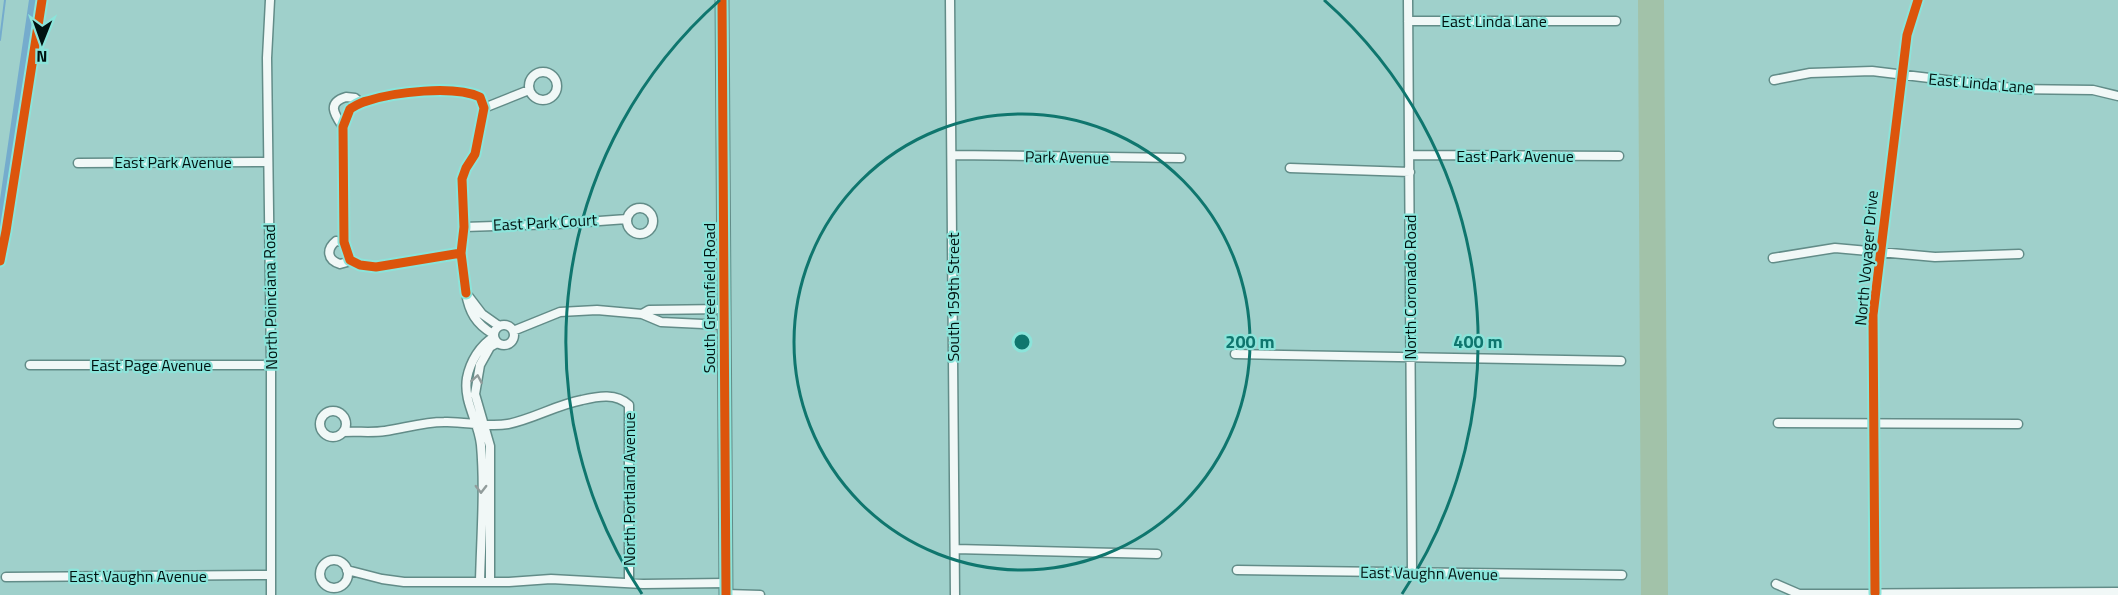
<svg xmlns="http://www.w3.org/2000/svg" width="2118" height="595" font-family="'Titillium Web',sans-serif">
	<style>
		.green { fill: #a2c2a9 }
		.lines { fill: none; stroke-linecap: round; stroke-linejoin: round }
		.stream { stroke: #75accd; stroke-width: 2 }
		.canal { stroke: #75accd; stroke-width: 8 }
		.minor-casing { stroke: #628c88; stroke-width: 11 }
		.secondary-casing { stroke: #628c88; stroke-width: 15 }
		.minor { stroke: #f1f8f7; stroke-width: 8 }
		.secondary { stroke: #f1f8f7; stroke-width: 12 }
		.cycleway-casing { stroke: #8be4da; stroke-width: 13 }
		.cycleway { stroke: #dc550c; stroke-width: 9 }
		.oneway { stroke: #919c9b }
		.ring { fill: none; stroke: #0f766e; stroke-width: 3 }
		.labels { text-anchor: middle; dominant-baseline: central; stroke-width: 4.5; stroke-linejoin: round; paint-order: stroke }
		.street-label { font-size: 16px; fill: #001210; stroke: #8be4da }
		.centre { fill: #0f766e; stroke: #8be4da; stroke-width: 3 }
		.ring-label { font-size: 18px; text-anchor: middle; font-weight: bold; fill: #0f766e; stroke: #8be4da; stroke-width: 4.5; stroke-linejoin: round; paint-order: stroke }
	</style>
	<rect width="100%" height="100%" fill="#9fd0cb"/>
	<!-- green -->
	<path class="green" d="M 1638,0 L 1664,0 L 1668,595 L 1641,595 Z"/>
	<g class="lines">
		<!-- stream -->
		<path class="stream" d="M 0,40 L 5,0"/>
		<!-- canal -->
		<path class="canal" d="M 0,227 L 33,0"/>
		<!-- minor casing -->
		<g class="minor-casing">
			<path id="minor" d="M 270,0 L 267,58 L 271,365 L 271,595
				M 950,0 L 955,595
				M 1408,0 L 1412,573
				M 1408,21 L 1616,21
				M529 86a14 14 0 1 1 28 0a14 14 0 1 1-28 0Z
				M 1774,80 L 1810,73 L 1872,71 L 2020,89 L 2093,90 L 2118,96
				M 484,108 L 529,90
				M 343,127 C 335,115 326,103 346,97 L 355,98 L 361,103
				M 952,155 L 1181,158
				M 1410,155 L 1619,156
				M 78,163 L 268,162
				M 1290,168 L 1410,172
				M627 221a13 13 0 1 1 26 0a13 13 0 1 1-26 0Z
				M 464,227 L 558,224 L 627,219
				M 344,242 L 336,241 C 326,249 327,260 340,264 L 351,261
				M 461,253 L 376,267 L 360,265 L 350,260 L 344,242 L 343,127 L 350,109 C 355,106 361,102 367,101 C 394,92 454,85 480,97 L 484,108 L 475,154 L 466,168 L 462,179 L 464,227 L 461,253 L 466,293
				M 1773,258 L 1835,248 L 1935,257 L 2019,254
				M 642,314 L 649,310 L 724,309
				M494 335a10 10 0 1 1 20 0a10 10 0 1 1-20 0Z
				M 513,331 L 560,312 L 597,310 L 642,314 L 661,322 L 724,325
				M 493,334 C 476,324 469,312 466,293 L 482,314 L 499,326
				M 1235,354 L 1621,361
				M 30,365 L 271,365
				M320 424a13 13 0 1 1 26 0a13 13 0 1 1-26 0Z
				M 1778,423 L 2018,424
				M 343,432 C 357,431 371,433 385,431 C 405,428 424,422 444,422 C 465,421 486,428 508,424 C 533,419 556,405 582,400 C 599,396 616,393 629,405 L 629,583
				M 955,549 L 1157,554
				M320 574a14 14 0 1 1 28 0a14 14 0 1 1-28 0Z
				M 347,570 L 382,579 L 404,582 L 509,582 L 551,579 L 643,584 L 726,583
				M 1237,570 L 1622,575
				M 6,577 L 270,575
				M 480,582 C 481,537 485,490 481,445 C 479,422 463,402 467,378 C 470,362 480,345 494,337
				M 490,582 L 490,446 L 475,394 L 480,365 L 490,347 L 497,343
				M 1776,584 L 1799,594 L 2117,592
				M 1875,593 L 1873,315 L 1907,35 L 1918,0
				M 726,594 L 760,595"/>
		</g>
		<!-- secondary casing -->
		<g class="secondary-casing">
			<path id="secondary" d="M 722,0 L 726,595"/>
		</g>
		<!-- minor -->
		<use href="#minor" class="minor"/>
		<!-- secondary -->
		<use href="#secondary" class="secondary"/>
		<!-- cycleway casing -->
		<g class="cycleway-casing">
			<path id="cycleway" d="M 722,0 L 726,595
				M 461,253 L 376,267 L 360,265 L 350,260 L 344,242 L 343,127 L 350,109 C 355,106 361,102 367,101 C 394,92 454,85 480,97 L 484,108 L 475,154 L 466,168 L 462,179 L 464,227 L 461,253 L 466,293
				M 0,261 L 6,231 L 42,0
				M 1875,593 L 1873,315 L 1907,35 L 1918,0"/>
		</g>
		<!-- cycleway -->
		<use href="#cycleway" class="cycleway"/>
	</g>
	<!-- one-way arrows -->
	<defs><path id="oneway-chevron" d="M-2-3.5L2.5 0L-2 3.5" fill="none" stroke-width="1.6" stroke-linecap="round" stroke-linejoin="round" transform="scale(1.5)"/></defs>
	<g class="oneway">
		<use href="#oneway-chevron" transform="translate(477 379) rotate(-80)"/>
		<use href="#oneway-chevron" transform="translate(481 489) rotate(90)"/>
	</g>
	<!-- distance rings -->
	<g class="ring">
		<circle cx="1022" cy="342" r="228"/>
		<path d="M642 594A456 456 0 0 1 720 0M1324 0A456 456 0 0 1 1402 594"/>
	</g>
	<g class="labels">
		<!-- street labels -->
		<g class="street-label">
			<text x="1494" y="21">East Linda Lane</text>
			<text transform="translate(1981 83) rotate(5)">East Linda Lane</text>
			<text x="1515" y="156">East Park Avenue</text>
			<text transform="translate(1067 157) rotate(1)">Park Avenue</text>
			<text x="173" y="162">East Park Avenue</text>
			<text transform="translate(545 222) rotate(-3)">East Park Court</text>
			<text transform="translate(1866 258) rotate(-85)">North Voyager Drive</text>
			<text transform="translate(1410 287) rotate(-90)">North Coronado Road</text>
			<text transform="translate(270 297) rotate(-91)">North Poinciana Road</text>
			<text transform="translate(953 297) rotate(-90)">South 159th Street</text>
			<text transform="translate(709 298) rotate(-90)">South Greenfield Road</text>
			<text x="151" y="365">East Page Avenue</text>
			<text transform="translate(629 489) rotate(-90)">North Portland Avenue</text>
			<text transform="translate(1429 573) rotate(1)">East Vaughn Avenue</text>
			<text x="138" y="576">East Vaughn Avenue</text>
		</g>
	</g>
	<circle cx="1022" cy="342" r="9" class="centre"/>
	<g class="ring-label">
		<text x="1250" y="348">200 m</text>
		<text x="1478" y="348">400 m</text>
	</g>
	<!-- north arrow -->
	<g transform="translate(42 42) rotate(181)" stroke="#8be4da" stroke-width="4.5" paint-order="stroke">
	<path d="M0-4.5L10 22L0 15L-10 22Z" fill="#001210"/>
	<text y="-9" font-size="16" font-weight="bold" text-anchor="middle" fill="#001210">N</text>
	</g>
</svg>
